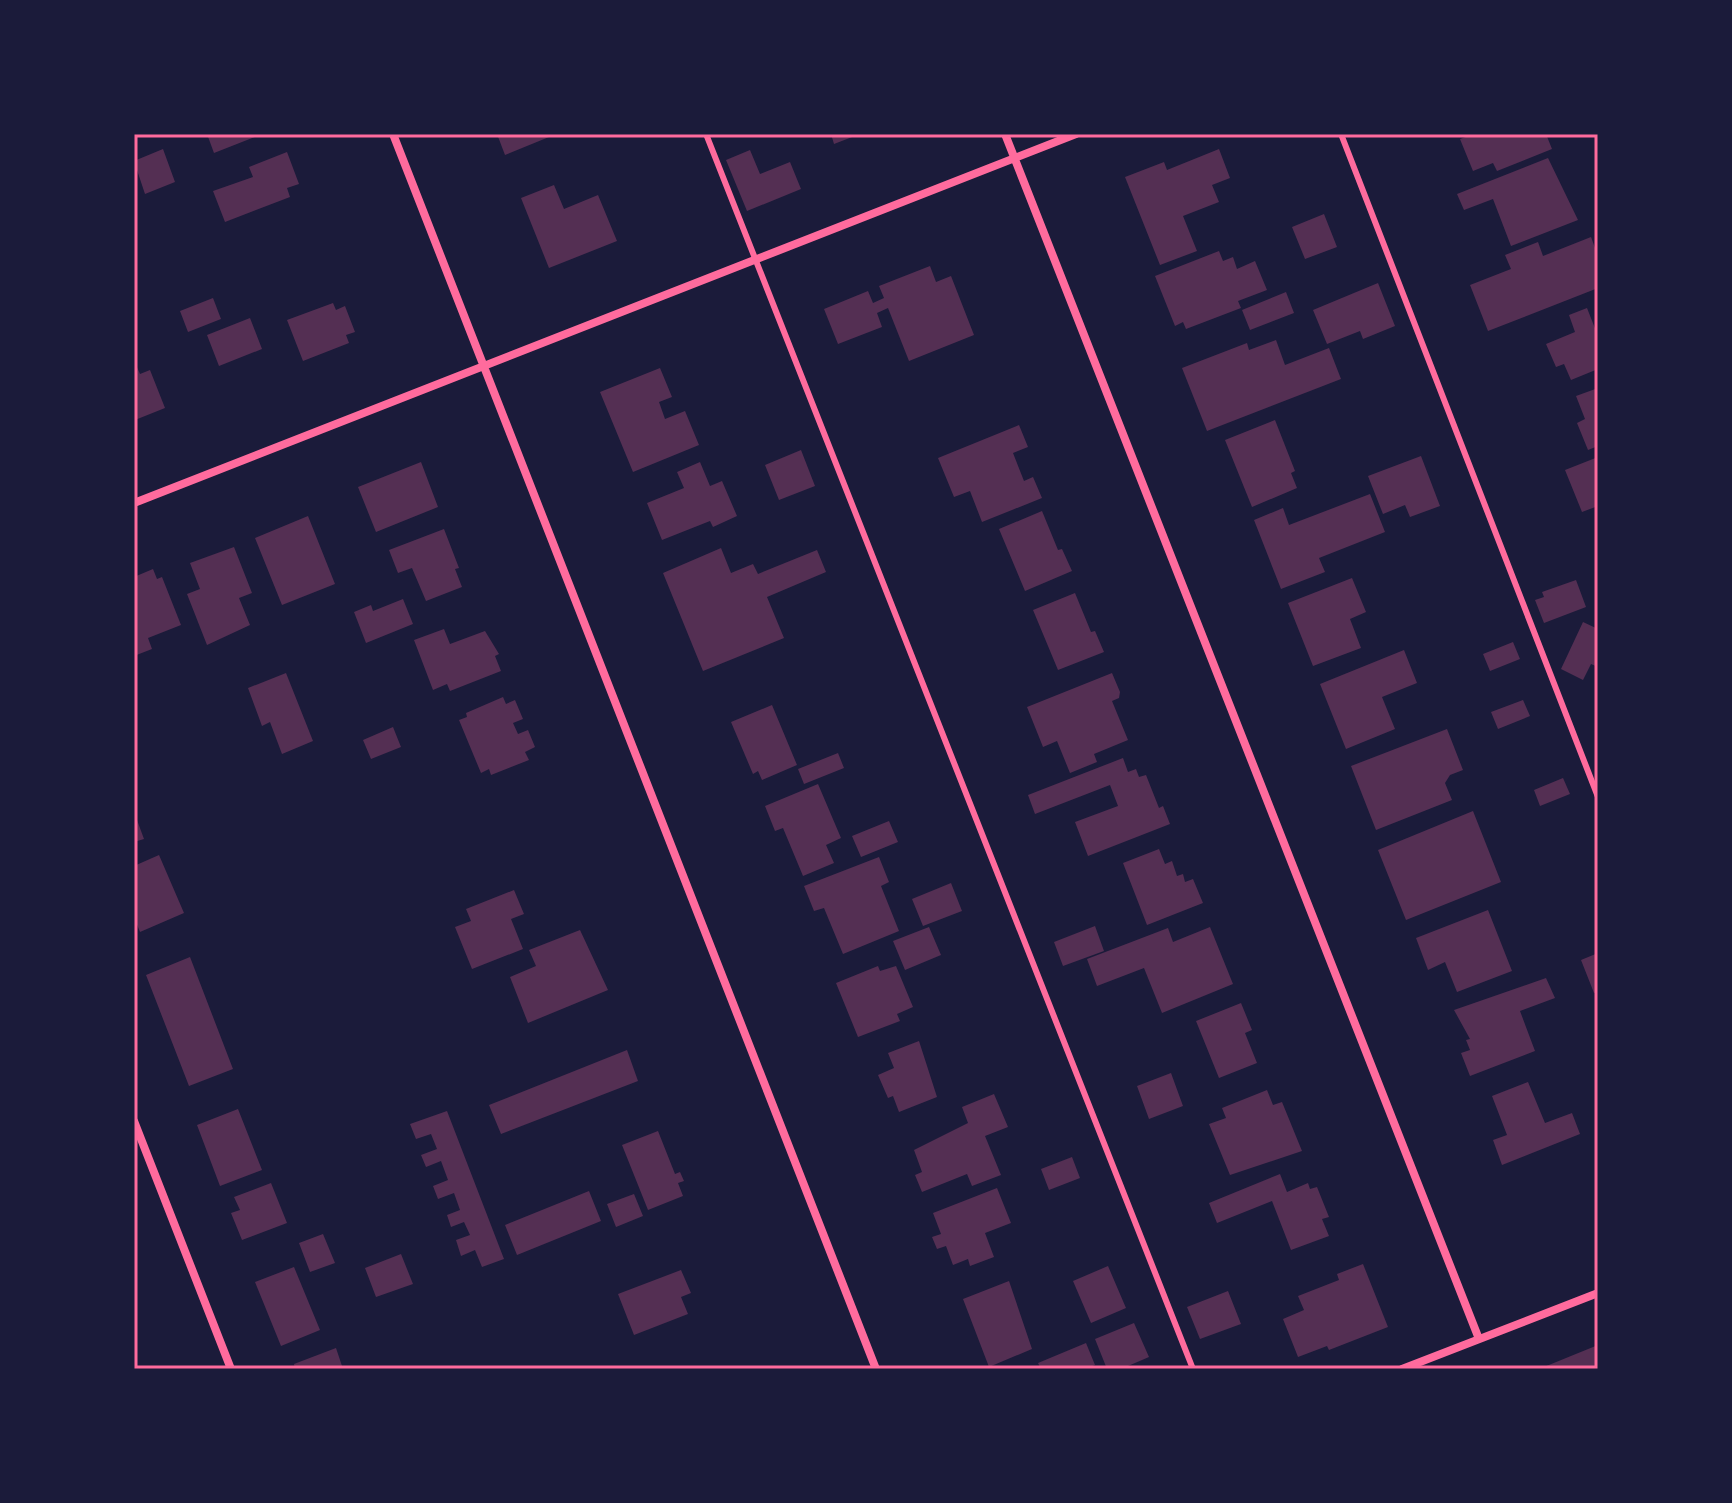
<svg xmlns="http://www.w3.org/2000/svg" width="1732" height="1503" font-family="'Source Sans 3',sans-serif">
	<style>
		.building { fill: #542f53 }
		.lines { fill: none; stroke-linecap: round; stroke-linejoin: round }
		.service { stroke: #ff6b9d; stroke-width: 6 }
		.minor { stroke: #ff6b9d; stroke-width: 8 }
		.neatline { fill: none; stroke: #ff6b9d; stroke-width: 3 }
	</style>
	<rect width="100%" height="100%" fill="#1b1b3a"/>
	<!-- building -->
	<path class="building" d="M 207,134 L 262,134 L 214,153 Z
		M 497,134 L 547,134 L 549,137 L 505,155 Z
		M 831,134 L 860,134 L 834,144 Z
		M 1474,134 L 1546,134 L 1552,149 L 1497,171 L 1493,163 L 1473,171 L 1460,139 Z
		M 163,149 L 175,182 L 145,194 L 134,161 Z
		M 1219,149 L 1230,178 L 1212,185 L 1219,202 L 1183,216 L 1197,251 L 1160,265 L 1125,177 L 1164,162 L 1167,170 Z
		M 750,150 L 760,174 L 790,162 L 801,189 L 747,211 L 726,160 Z
		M 287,152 L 299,184 L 287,188 L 290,197 L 225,222 L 213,191 L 253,177 L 249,167 Z
		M 1548,158 L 1578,220 L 1511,246 L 1493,199 L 1464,210 L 1457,194 Z
		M 554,185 L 564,209 L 598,195 L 617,241 L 549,268 L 521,198 Z
		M 1324,214 L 1337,247 L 1305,259 L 1292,227 Z
		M 1591,237 L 1598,256 L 1598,288 L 1488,331 L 1470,285 L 1511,269 L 1505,255 L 1538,242 L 1543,256 Z
		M 1219,251 L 1223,261 L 1233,257 L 1237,269 L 1255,261 L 1267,290 L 1238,301 L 1241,308 L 1186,329 L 1183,322 L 1175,326 L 1155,276 Z
		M 930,266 L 936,282 L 951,276 L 974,335 L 909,361 L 888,308 L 877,313 L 882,327 L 838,344 L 824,309 L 868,291 L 873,303 L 884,298 L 879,286 Z
		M 1378,283 L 1395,326 L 1363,339 L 1360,331 L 1327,344 L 1313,310 Z
		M 1286,292 L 1294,313 L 1250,330 L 1242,310 Z
		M 213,298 L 221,319 L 188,332 L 180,311 Z
		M 333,303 L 336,310 L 345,306 L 355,332 L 346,335 L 349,343 L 303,361 L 287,320 Z
		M 1587,308 L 1598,336 L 1598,369 L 1571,380 L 1564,364 L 1556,367 L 1546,344 L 1575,332 L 1569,315 Z
		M 250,318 L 262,349 L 219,366 L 207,335 Z
		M 1276,340 L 1285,365 L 1329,348 L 1341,379 L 1207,431 L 1182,368 L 1247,343 L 1249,350 Z
		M 134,360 L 140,374 L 150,370 L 165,408 L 135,420 Z
		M 660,368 L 672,397 L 659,402 L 665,419 L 685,411 L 699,445 L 633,472 L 600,392 Z
		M 1598,388 L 1598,446 L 1588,450 L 1577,423 L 1585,419 L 1576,396 Z
		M 1275,420 L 1295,471 L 1291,473 L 1297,488 L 1252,507 L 1225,440 Z
		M 1019,425 L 1028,447 L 1013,453 L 1024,481 L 1033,477 L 1042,498 L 982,522 L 970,491 L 954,497 L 938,458 Z
		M 801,450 L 815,486 L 779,500 L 765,465 Z
		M 1421,456 L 1440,506 L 1410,517 L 1405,505 L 1383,514 L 1368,476 Z
		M 1598,457 L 1598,506 L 1582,512 L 1565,470 Z
		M 421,462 L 438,507 L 376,532 L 358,487 Z
		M 700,462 L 710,486 L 722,481 L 737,516 L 713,527 L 710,521 L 662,540 L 647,503 L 684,488 L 677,472 Z
		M 1370,494 L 1385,532 L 1319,558 L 1325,572 L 1281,589 L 1254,520 L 1283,508 L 1289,525 Z
		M 1042,511 L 1058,550 L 1062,549 L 1072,571 L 1025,591 L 999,529 Z
		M 308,516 L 335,584 L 282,605 L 255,538 Z
		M 444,529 L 459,568 L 455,569 L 462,587 L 426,601 L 412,568 L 398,573 L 389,550 Z
		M 234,547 L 252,593 L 239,598 L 250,625 L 207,645 L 187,594 L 200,589 L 190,563 Z
		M 721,548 L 731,573 L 753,564 L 758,574 L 817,550 L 826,572 L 767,597 L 784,638 L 703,671 L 663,573 Z
		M 153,569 L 157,579 L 162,577 L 181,625 L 148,638 L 152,649 L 134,656 L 134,577 Z
		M 1352,578 L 1366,612 L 1350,619 L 1361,648 L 1313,666 L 1288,603 Z
		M 1576,580 L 1586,607 L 1544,623 L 1535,600 L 1544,597 L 1542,592 Z
		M 1075,593 L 1091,632 L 1095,631 L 1104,652 L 1058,670 L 1033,610 Z
		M 403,599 L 413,624 L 366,643 L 354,612 L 371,605 L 373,611 Z
		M 1583,622 L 1598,629 L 1598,667 L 1591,664 L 1583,680 L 1561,669 Z
		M 444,629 L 450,644 L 485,631 L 499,654 L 495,656 L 501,671 L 450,691 L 447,684 L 433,690 L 414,640 Z
		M 1513,642 L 1520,659 L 1490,671 L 1483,654 Z
		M 1404,650 L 1417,683 L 1382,697 L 1395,729 L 1346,749 L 1320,684 Z
		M 286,673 L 313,741 L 282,754 L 270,722 L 262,726 L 248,688 Z
		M 1112,673 L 1120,692 L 1119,698 L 1112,701 L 1128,740 L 1094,754 L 1097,762 L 1070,773 L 1057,741 L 1043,747 L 1027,707 Z
		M 503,697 L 506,704 L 515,700 L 523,719 L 513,723 L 518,734 L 528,730 L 535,747 L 525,752 L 529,760 L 491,775 L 489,769 L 481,773 L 459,720 L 467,717 L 466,713 Z
		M 1523,700 L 1530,716 L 1498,729 L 1491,712 Z
		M 772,705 L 797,765 L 762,780 L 758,771 L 753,774 L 731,722 Z
		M 393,727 L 401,747 L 371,759 L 363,740 Z
		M 1447,729 L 1463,770 L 1450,775 L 1445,783 L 1452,800 L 1376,830 L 1351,766 Z
		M 838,753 L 844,768 L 804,784 L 798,769 Z
		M 1123,758 L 1128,772 L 1136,769 L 1139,777 L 1146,775 L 1159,808 L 1163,806 L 1170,824 L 1088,856 L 1075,822 L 1118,806 L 1110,785 L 1035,814 L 1028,795 Z
		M 1563,778 L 1570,794 L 1540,806 L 1534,790 Z
		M 818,784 L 841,838 L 826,845 L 834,863 L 803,876 L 783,828 L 775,831 L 765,806 Z
		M 1473,811 L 1501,882 L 1406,920 L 1378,850 Z
		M 137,820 L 144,839 L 134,842 L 134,821 Z
		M 889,821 L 898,842 L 861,857 L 852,836 Z
		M 1159,849 L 1165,864 L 1172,861 L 1177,876 L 1183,874 L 1185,882 L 1193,879 L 1203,903 L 1147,925 L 1123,863 Z
		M 159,855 L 184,913 L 140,932 L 134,917 L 134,866 Z
		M 879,857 L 889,882 L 881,886 L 899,931 L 843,954 L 824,908 L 814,911 L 804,886 Z
		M 951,883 L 962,911 L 923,926 L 912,899 Z
		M 514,890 L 524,914 L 511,919 L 523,949 L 472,969 L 455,927 L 471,921 L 466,909 Z
		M 1488,910 L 1512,971 L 1457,992 L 1445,962 L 1428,970 L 1416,938 Z
		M 1095,926 L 1104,951 L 1063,966 L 1054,942 Z
		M 929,927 L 941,955 L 905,970 L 893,941 Z
		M 1210,927 L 1233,984 L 1162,1013 L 1144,968 L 1097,986 L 1087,959 L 1168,928 L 1173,942 Z
		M 580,930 L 608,990 L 528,1023 L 510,977 L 536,966 L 529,950 Z
		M 1598,953 L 1598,992 L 1594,993 L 1581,960 Z
		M 190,957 L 233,1069 L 189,1086 L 146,975 Z
		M 878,966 L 880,971 L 896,966 L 913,1007 L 897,1014 L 900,1021 L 858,1037 L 836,983 Z
		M 1546,978 L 1555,998 L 1520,1011 L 1535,1051 L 1470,1076 L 1461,1053 L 1470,1050 L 1466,1040 L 1470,1039 L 1454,1010 Z
		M 1241,1003 L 1252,1030 L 1245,1033 L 1257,1063 L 1219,1078 L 1196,1021 Z
		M 919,1041 L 937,1097 L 899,1112 L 893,1096 L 888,1098 L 878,1075 L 894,1068 L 888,1053 Z
		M 627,1050 L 638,1081 L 501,1134 L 489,1105 Z
		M 1171,1073 L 1183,1106 L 1149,1119 L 1137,1086 Z
		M 1528,1082 L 1545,1123 L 1572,1113 L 1580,1134 L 1502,1165 L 1493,1140 L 1507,1135 L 1492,1096 Z
		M 1267,1090 L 1273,1105 L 1282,1102 L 1302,1151 L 1230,1175 L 1209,1124 L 1226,1118 L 1222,1108 Z
		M 994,1094 L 1008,1127 L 985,1136 L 1001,1175 L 972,1186 L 967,1174 L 922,1192 L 915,1175 L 922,1172 L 914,1150 L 968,1123 L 962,1107 Z
		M 238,1109 L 262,1170 L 220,1186 L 197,1125 Z
		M 447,1111 L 504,1259 L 482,1267 L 475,1250 L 461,1256 L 456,1240 L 470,1235 L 464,1222 L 451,1227 L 447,1215 L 460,1210 L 454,1193 L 438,1199 L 433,1186 L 448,1180 L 441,1161 L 426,1167 L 421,1155 L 437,1149 L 431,1134 L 416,1139 L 410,1124 Z
		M 658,1131 L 675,1174 L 680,1172 L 684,1181 L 678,1183 L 683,1196 L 648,1210 L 622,1145 Z
		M 1072,1157 L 1080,1178 L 1049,1190 L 1041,1169 Z
		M 1280,1174 L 1287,1192 L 1308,1183 L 1310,1189 L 1317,1187 L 1329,1217 L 1322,1219 L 1329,1236 L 1291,1250 L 1272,1201 L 1217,1223 L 1209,1203 Z
		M 271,1183 L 287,1223 L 242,1240 L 231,1213 L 240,1210 L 234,1197 Z
		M 997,1188 L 1011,1223 L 985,1233 L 994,1257 L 970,1266 L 968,1259 L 953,1265 L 946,1246 L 937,1249 L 932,1237 L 941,1234 L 933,1213 Z
		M 589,1191 L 601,1221 L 517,1255 L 505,1225 Z
		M 634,1194 L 643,1216 L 616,1227 L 607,1204 Z
		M 323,1234 L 335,1263 L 310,1272 L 299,1243 Z
		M 401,1254 L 413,1284 L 376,1297 L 365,1268 Z
		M 1363,1264 L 1388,1327 L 1329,1350 L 1327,1346 L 1298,1357 L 1283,1319 L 1304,1310 L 1298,1296 L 1339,1280 L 1337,1274 Z
		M 1108,1266 L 1126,1308 L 1091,1323 L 1073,1281 Z
		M 294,1267 L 320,1330 L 281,1346 L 255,1282 Z
		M 681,1270 L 691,1293 L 681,1297 L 688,1314 L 634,1335 L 618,1294 Z
		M 1009,1281 L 1032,1349 L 989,1367 L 963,1299 Z
		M 1228,1291 L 1241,1324 L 1200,1339 L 1187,1307 Z
		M 1134,1323 L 1149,1357 L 1121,1369 L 1107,1369 L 1095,1339 Z
		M 1086,1343 L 1095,1365 L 1085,1369 L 1041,1369 L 1038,1363 Z
		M 1598,1345 L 1598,1369 L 1539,1369 Z
		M 336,1348 L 343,1369 L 295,1369 L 294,1364 Z"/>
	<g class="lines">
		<!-- service -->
		<path class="service" d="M 706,134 L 1193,1369
			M 1341,134 L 1598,797"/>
		<!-- minor -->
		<path class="minor" d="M 393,134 L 876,1369
			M 1005,134 L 1479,1339
			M 134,503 L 1076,134
			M 134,1121 L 231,1369
			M 1402,1369 L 1598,1293"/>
	</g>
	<!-- border -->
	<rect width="1732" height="1503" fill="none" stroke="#1b1b3a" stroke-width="272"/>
	<rect x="136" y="136" width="1460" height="1231" class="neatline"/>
</svg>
